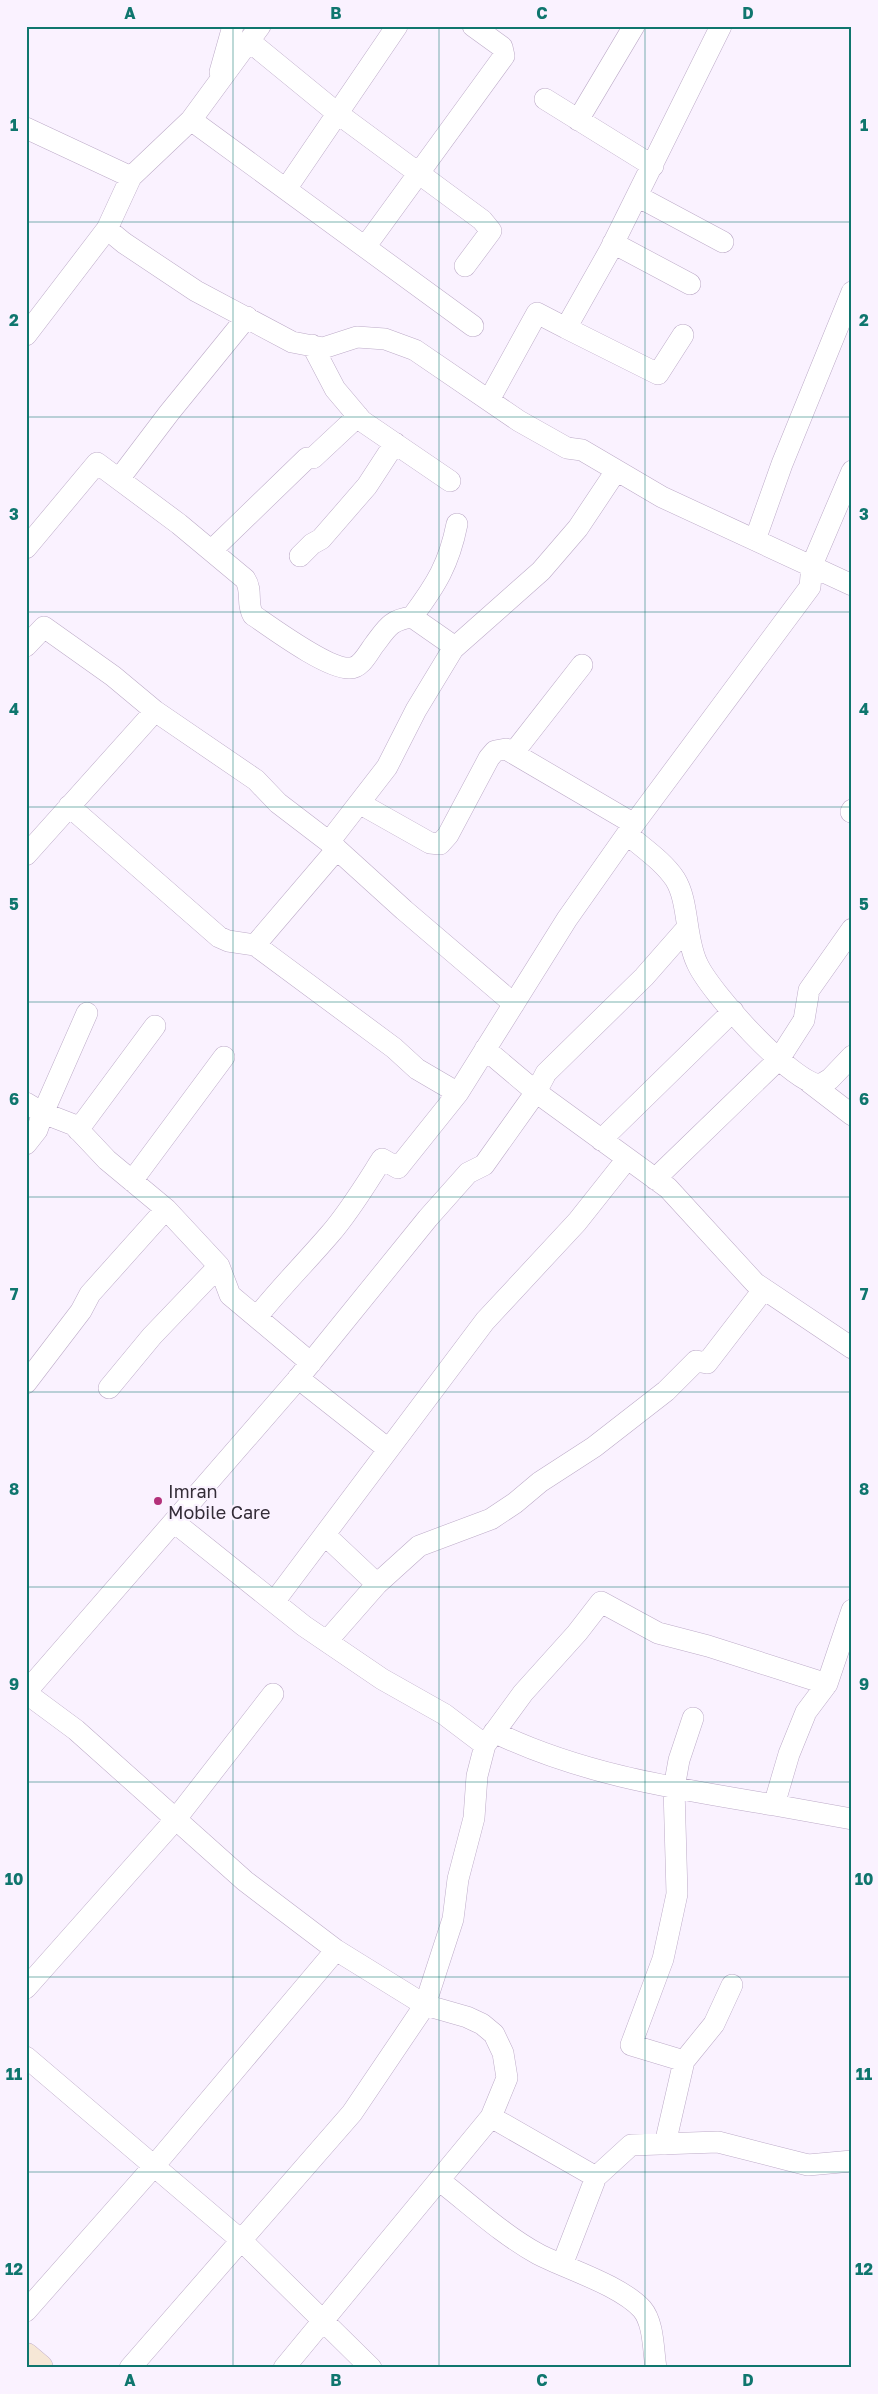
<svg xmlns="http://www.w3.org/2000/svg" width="878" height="2394" font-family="'Golos Text',sans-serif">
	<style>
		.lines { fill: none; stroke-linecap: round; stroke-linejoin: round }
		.street-casing { stroke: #bdabc8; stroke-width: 22 }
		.secondary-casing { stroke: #bdabc8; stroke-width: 29 }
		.street { stroke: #fff; stroke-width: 21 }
		.secondary { stroke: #f6e7d6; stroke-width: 28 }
		.grid { fill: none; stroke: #0f766e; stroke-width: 1; stroke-opacity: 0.55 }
		.poi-dot { fill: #b3317a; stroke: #faf2ff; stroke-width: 2 }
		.labels { text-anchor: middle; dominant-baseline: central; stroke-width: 4.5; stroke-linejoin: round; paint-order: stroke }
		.poi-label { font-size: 18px; fill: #342d38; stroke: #faf2ff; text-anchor: start }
		.neatline { fill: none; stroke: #0f766e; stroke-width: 2 }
		.grid-label { font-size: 16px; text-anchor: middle; font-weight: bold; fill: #0f766e }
	</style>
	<rect width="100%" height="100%" fill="#faf2ff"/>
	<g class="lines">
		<!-- street casing -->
		<g class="street-casing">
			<path id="street" d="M 249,41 L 337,113 L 482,220 L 491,231 L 465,266
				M 220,72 L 233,26
				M 545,99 L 653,166
				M 191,120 L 473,326
				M 578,120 L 634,26
				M 26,128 L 131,177
				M 286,189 L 397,26
				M 637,196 L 723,242
				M 107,229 L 124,243 L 196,291 L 292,342 L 323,348 L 357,337 L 385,339 L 415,350 L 519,421 L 567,448 L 582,450 L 662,497 L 852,585
				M 613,243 L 690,284
				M 365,247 L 504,56 L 502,47 L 473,26
				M 566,328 L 658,374 L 683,335
				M 26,335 L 107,229 L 131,177 L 191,120 L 260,26
				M 312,345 L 335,389 L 362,421 L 450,481
				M 489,400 L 537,313 L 566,328 L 610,250 L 721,26
				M 119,479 L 169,413 L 247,317
				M 755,540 L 782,464 L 852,292
				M 26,548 L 97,463 L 179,524 L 245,579 C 253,591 246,603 253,615 C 272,628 329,670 350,668 C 361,668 368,653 374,645 C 387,628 390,620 412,617 L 455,647
				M 212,550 L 307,458 L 313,458 L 358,416
				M 300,556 L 312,544 L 321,539 L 367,486 L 395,443
				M 412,617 C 436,585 449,564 457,524
				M 26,646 L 44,627 L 113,676 L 155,711
				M 514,752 L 582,665
				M 359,803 L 430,843 L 440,844 L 448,835 L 489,758 L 495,751 L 506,749 L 634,824
				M 69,806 L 219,937 L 228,941 L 255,945
				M 851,812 L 852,810
				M 627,834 C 643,848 663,861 675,879 C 689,901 685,938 697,963 C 709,991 791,1082 820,1085 L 830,1079 L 852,1056
				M 329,842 L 387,767 L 416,710 L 453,649 L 541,571 L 578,528 L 616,471
				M 337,849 L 255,945 L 394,1048 L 417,1069 L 458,1093
				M 26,855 L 155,711 L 256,780 L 278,803 L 329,842 L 404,910 L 514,1004
				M 485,1049 L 536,1092 L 668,1188 L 755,1283 L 852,1348
				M 809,1082 L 852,1115
				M 26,1103 L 43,1113 L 87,1013
				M 78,1130 L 155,1026
				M 601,1140 L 733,1011
				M 26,1144 L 37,1130 L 43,1113 L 74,1125 L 107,1160 L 166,1209 L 219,1266 L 230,1295 L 311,1363
				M 655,1179 L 779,1059 L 804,1020 L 809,990 L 852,929
				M 132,1181 L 224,1057
				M 257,1317 C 280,1288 306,1262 330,1234 C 350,1211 366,1184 382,1159 L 398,1168 L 458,1093 L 567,919 L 634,824 L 810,587 L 812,565 L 852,471
				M 298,1378 L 388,1449
				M 26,1383 L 81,1311 L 90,1294 L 166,1209
				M 109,1388 L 152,1336 L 219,1266
				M 174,1522 L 304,1626 L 382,1679 L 444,1714 L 485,1745
				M 325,1535 L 377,1584 L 419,1546 L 491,1519 L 515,1503 L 540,1482 L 594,1447 L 666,1391 L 696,1361 L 707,1363 L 764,1289
				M 274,1602 L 485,1321 L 577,1222 L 627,1159
				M 852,1610 L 827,1684 L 806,1712 L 789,1754 L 774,1805 L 852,1819
				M 327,1641 L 377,1584
				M 26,1692 L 296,1381 L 428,1218 L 468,1173 L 484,1165 L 536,1092 L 546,1073 L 644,977 L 687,928
				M 26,1693 L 76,1730 L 245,1881 L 336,1950 L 425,2005 L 467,2017 L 482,2024 L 494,2034 L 503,2053 L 507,2078 L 491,2117 L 284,2368
				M 494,1732 C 582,1775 679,1789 774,1805
				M 26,1988 L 175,1820 L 273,1694
				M 26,2057 L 242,2241 L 371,2368
				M 684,2061 L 714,2024 L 732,1985
				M 491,2117 L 596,2177
				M 665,2144 L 684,2061 L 631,2045 L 663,1959 L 677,1894 L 674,1788 L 679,1760 L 693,1718
				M 440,2181 C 471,2205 503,2235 538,2254 C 567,2269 620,2285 642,2309 C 654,2323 653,2350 656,2368
				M 562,2265 L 596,2177 L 631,2145 L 718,2142 L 808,2165 L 852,2161
				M 26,2311 L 154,2166 L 336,1950
				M 130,2368 L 352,2113 L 425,2005 L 453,1919 L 458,1879 L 474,1818 L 477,1776 L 485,1745 L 523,1693 L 577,1633 L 601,1602 L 658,1633 L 708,1646 L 827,1684"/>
		</g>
		<!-- secondary casing -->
		<g class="secondary-casing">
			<path id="secondary" d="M 26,2357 L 39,2368"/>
		</g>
		<!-- street -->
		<use href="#street" class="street"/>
		<!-- secondary -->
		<use href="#secondary" class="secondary"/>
	</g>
	<!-- grid -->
	<path class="grid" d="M 233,26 L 233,2368M 439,26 L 439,2368M 645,26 L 645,2368M 26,222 L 852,222M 26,417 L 852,417M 26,612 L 852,612M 26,807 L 852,807M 26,1002 L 852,1002M 26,1197 L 852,1197M 26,1392 L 852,1392M 26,1587 L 852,1587M 26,1782 L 852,1782M 26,1977 L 852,1977M 26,2172 L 852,2172"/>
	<!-- markers -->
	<circle class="poi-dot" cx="158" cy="1501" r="5"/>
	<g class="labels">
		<!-- poi labels -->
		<g class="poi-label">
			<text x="168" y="1491">Imran<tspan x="168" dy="21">Mobile Care</tspan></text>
		</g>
	</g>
	<!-- border -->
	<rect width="878" height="2394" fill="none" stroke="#faf2ff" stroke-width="55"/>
	<rect x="28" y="28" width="822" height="2338" class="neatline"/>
	<g class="grid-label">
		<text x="130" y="19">A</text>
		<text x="336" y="19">B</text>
		<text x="542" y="19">C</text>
		<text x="748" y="19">D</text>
		<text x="14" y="131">1</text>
		<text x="864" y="131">1</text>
		<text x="14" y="326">2</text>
		<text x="864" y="326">2</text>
		<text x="14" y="520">3</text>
		<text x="864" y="520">3</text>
		<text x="14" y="715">4</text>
		<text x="864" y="715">4</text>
		<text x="14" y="910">5</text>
		<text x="864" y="910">5</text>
		<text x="14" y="1105">6</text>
		<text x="864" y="1105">6</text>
		<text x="14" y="1300">7</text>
		<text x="864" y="1300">7</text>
		<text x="14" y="1495">8</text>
		<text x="864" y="1495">8</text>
		<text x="14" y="1690">9</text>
		<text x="864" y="1690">9</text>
		<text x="14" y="1885">10</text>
		<text x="864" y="1885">10</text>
		<text x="14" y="2080">11</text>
		<text x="864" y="2080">11</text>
		<text x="14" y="2275">12</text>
		<text x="864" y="2275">12</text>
		<text x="130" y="2386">A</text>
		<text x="336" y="2386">B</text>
		<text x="542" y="2386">C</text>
		<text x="748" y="2386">D</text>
	</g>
</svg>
